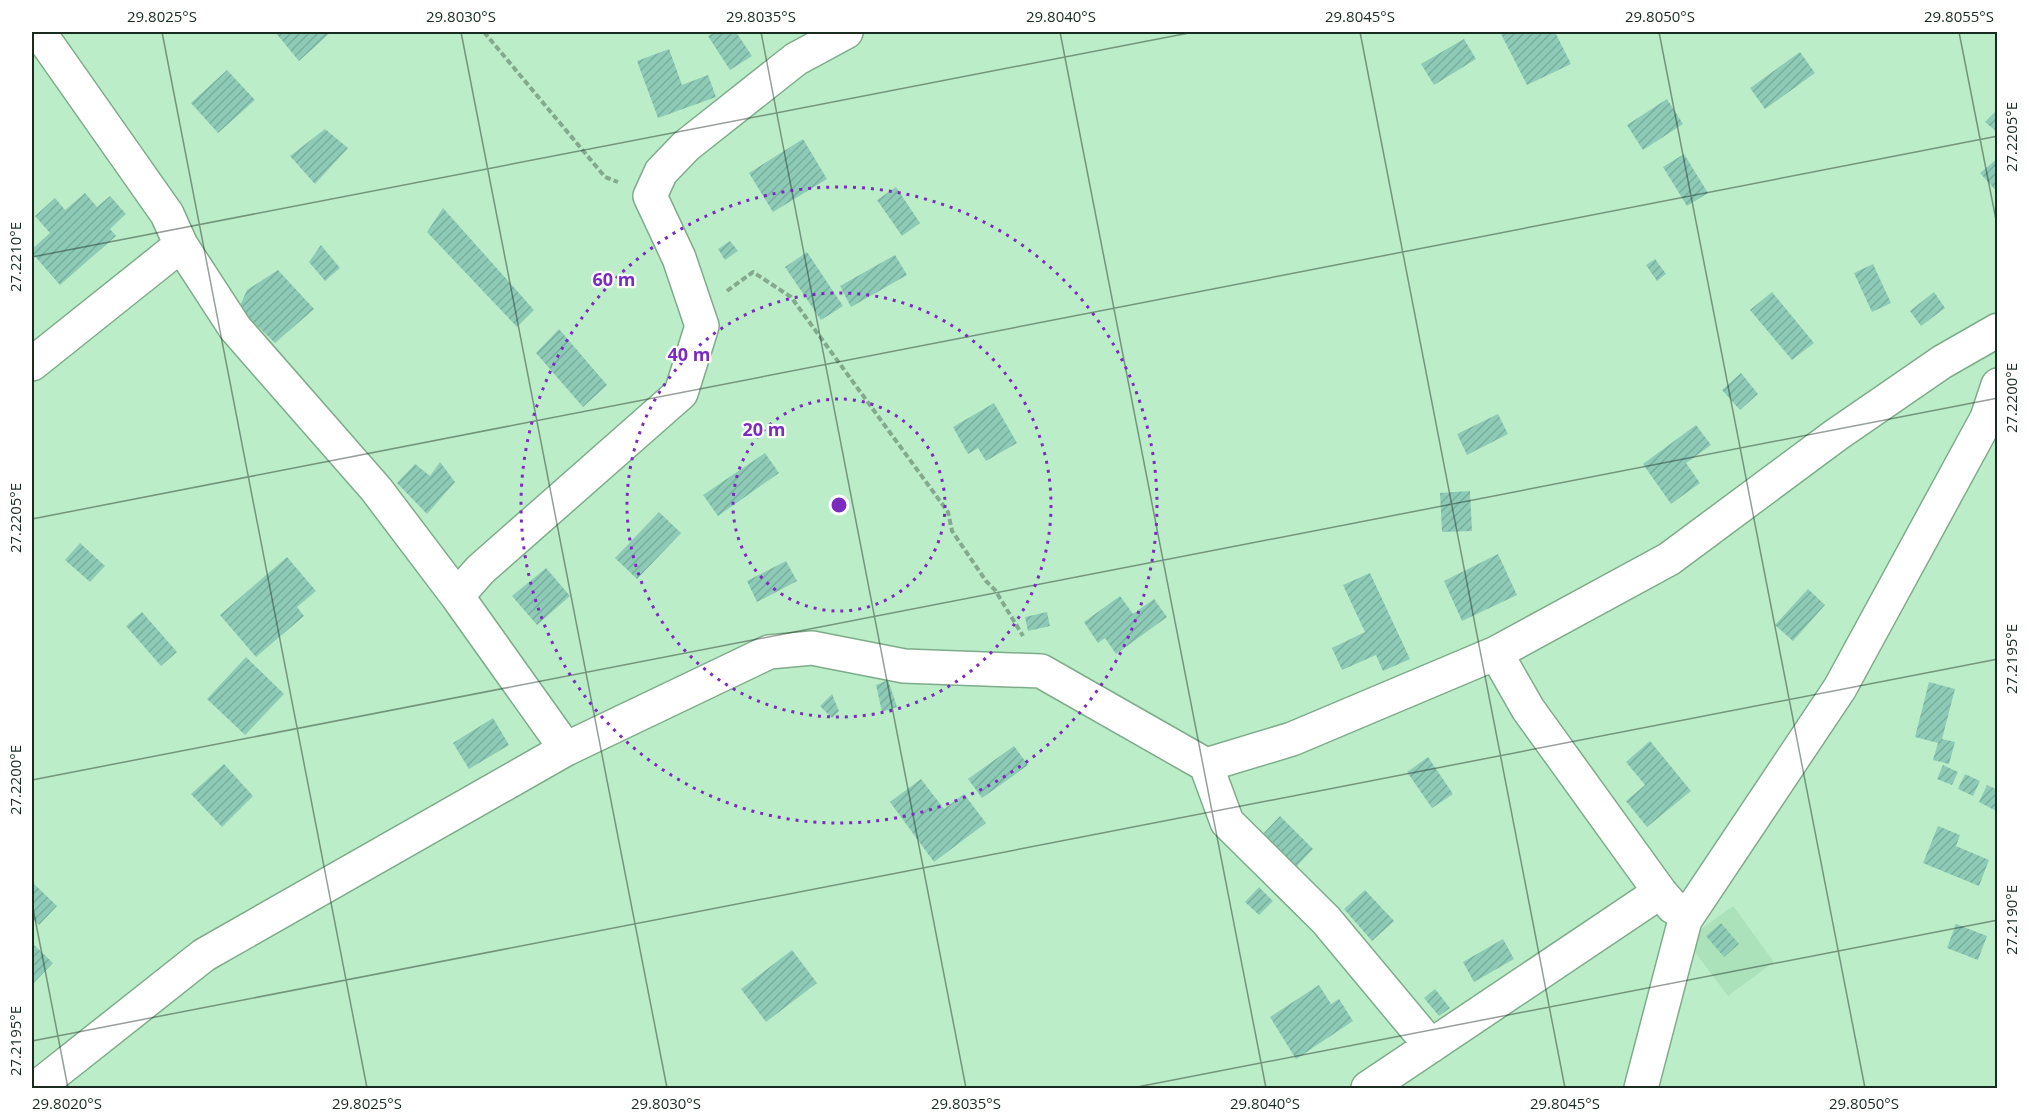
<svg xmlns="http://www.w3.org/2000/svg" width="2029" height="1120" font-family="'Open Sans',sans-serif">
	<style>
		.built { fill: #abe2ba }
		.building { fill: url(#building-hatch) }
		.lines { fill: none; stroke-linecap: round; stroke-linejoin: round }
		.minor-casing { stroke: #7eac8a; stroke-width: 36 }
		.path { stroke: #83aa8e; stroke-width: 4; stroke-dasharray: 6 3; stroke-linecap: butt }
		.minor { stroke: #fff; stroke-width: 33 }
		.ticks { fill: none; stroke: #182b1e; stroke-width: 1.5; stroke-opacity: 0.45 }
		.ring { fill: none; stroke: #7b2cbf; stroke-width: 3; stroke-dasharray: 3 6 }
		.centre { fill: #7b2cbf; stroke: #fff; stroke-width: 3 }
		.ring-label { font-size: 18px; text-anchor: middle; font-weight: bold; fill: #7b2cbf; stroke: #fff; stroke-width: 4.5; stroke-linejoin: round; paint-order: stroke }
		.neatline { fill: none; stroke: #182b1e; stroke-width: 2 }
		.ticks-label { font-size: 15px; text-anchor: middle; fill: #182b1e }
	</style>
	<defs>
		<pattern id="building-hatch" width="6" height="6" patternUnits="userSpaceOnUse" patternTransform="scale(1.5)"><rect width="6" height="6" fill="#8dcbb7"/><path d="M-1 1l2-2M0 6l6-6M5 7l2-2" fill="none" stroke="#79ae9d"/></pattern>
	</defs>
	<rect width="100%" height="100%" fill="#bcedc9"/>
	<!-- built -->
	<path class="built" d="M 1733,906 L 1774,962 L 1728,996 L 1686,940 Z"/>
	<!-- building -->
	<path class="building" d="M 275,32 L 331,32 L 299,61 Z
		M 715,32 L 736,32 L 752,56 L 730,70 L 708,36 Z
		M 1500,32 L 1555,32 L 1571,64 L 1527,85 Z
		M 1464,39 L 1476,59 L 1434,85 L 1421,64 Z
		M 669,49 L 682,85 L 708,75 L 716,97 L 658,118 L 637,61 Z
		M 1800,52 L 1815,73 L 1765,109 L 1750,88 Z
		M 227,70 L 255,100 L 218,133 L 191,103 Z
		M 1667,99 L 1683,124 L 1643,150 L 1627,125 Z
		M 1998,109 L 1998,133 L 1985,122 Z
		M 325,129 L 348,148 L 315,184 L 290,156 Z
		M 803,139 L 827,179 L 773,212 L 749,173 Z
		M 1684,154 L 1708,193 L 1687,206 L 1663,167 Z
		M 1998,158 L 1998,193 L 1980,173 Z
		M 896,187 L 920,223 L 902,236 L 877,200 Z
		M 85,193 L 97,207 L 110,196 L 126,214 L 110,229 L 116,236 L 60,285 L 32,253 L 32,249 L 50,233 L 35,216 L 55,198 L 65,210 Z
		M 443,208 L 534,310 L 517,327 L 427,232 Z
		M 730,241 L 738,251 L 725,260 L 718,249 Z
		M 321,245 L 340,268 L 325,281 L 309,262 Z
		M 807,252 L 843,306 L 821,320 L 785,267 Z
		M 895,255 L 907,275 L 851,307 L 840,286 Z
		M 1655,259 L 1666,274 L 1657,281 L 1646,265 Z
		M 1873,264 L 1891,303 L 1872,312 L 1854,273 Z
		M 278,270 L 314,309 L 275,343 L 239,308 L 247,290 Z
		M 1772,292 L 1814,343 L 1792,360 L 1750,310 Z
		M 1934,292 L 1945,308 L 1921,326 L 1910,311 Z
		M 559,329 L 607,385 L 583,407 L 536,353 Z
		M 1741,373 L 1758,394 L 1740,410 L 1722,390 Z
		M 994,403 L 1017,443 L 986,461 L 978,448 L 968,454 L 953,427 Z
		M 1498,414 L 1508,434 L 1467,455 L 1457,434 Z
		M 1696,425 L 1711,445 L 1686,463 L 1700,483 L 1671,504 L 1643,464 Z
		M 765,453 L 779,473 L 718,516 L 703,495 Z
		M 440,462 L 455,482 L 427,514 L 397,483 L 415,464 L 430,476 Z
		M 1470,491 L 1472,531 L 1442,532 L 1440,493 Z
		M 659,512 L 681,533 L 637,579 L 615,558 Z
		M 80,543 L 105,566 L 90,582 L 65,560 Z
		M 1498,554 L 1517,595 L 1462,621 L 1444,581 Z
		M 287,557 L 316,591 L 297,607 L 304,616 L 256,657 L 220,615 Z
		M 786,561 L 797,581 L 757,602 L 747,581 Z
		M 546,568 L 570,596 L 537,625 L 512,596 Z
		M 1370,573 L 1410,659 L 1383,671 L 1376,655 L 1342,670 L 1332,648 L 1365,632 L 1343,585 Z
		M 1808,589 L 1825,605 L 1793,641 L 1775,625 Z
		M 1120,596 L 1133,614 L 1154,599 L 1167,617 L 1116,654 L 1105,638 L 1098,643 L 1084,622 Z
		M 142,612 L 177,652 L 161,666 L 126,626 Z
		M 1047,612 L 1050,626 L 1028,631 L 1025,617 Z
		M 246,657 L 284,694 L 245,735 L 207,699 Z
		M 888,680 L 897,707 L 882,712 L 876,685 Z
		M 1929,682 L 1955,689 L 1942,739 L 1955,742 L 1949,764 L 1933,760 L 1938,743 L 1915,737 Z
		M 832,694 L 839,711 L 832,718 L 820,706 Z
		M 493,718 L 509,745 L 469,769 L 453,743 Z
		M 1650,741 L 1691,791 L 1647,827 L 1626,801 L 1645,785 L 1626,762 Z
		M 1014,746 L 1028,765 L 982,798 L 968,779 Z
		M 1428,757 L 1453,794 L 1432,808 L 1407,772 Z
		M 224,764 L 253,796 L 222,827 L 191,794 Z
		M 1943,765 L 1958,772 L 1952,785 L 1937,779 Z
		M 1965,774 L 1980,781 L 1973,796 L 1958,789 Z
		M 921,779 L 944,809 L 964,794 L 986,823 L 934,862 L 890,802 Z
		M 1987,785 L 1998,790 L 1998,812 L 1979,802 Z
		M 1280,816 L 1313,849 L 1296,867 L 1262,835 Z
		M 1938,826 L 1960,835 L 1956,846 L 1989,860 L 1979,886 L 1923,863 Z
		M 32,882 L 57,906 L 39,925 L 32,918 Z
		M 1259,887 L 1273,901 L 1259,915 L 1245,902 Z
		M 1365,890 L 1394,921 L 1372,941 L 1344,909 Z
		M 1721,923 L 1739,944 L 1724,957 L 1706,936 Z
		M 1956,924 L 1987,936 L 1978,960 L 1947,948 Z
		M 1503,939 L 1514,959 L 1474,982 L 1463,962 Z
		M 32,943 L 53,963 L 32,985 Z
		M 792,950 L 817,983 L 766,1022 L 741,989 Z
		M 1319,985 L 1331,1004 L 1339,999 L 1353,1021 L 1296,1059 L 1270,1017 Z
		M 1435,989 L 1450,1008 L 1439,1016 L 1424,998 Z"/>
	<g class="lines">
		<!-- minor casing -->
		<g class="minor-casing">
			<path id="minor" d="M 39,32 L 167,214 L 181,245 L 235,328 L 376,489 L 457,596 L 566,749
				M 32,364 L 181,245
				M 457,596 L 480,570 L 681,393 L 702,326 L 679,258 L 650,196 L 661,172 L 686,146 L 796,59 L 846,32
				M 1496,653 L 1528,709 L 1660,892 L 1673,907
				M 1206,765 L 1227,822 L 1326,920 L 1431,1046
				M 36,1088 L 204,955 L 566,749 L 769,652 L 812,648 L 904,666 L 1041,671 L 1206,765 L 1292,739 L 1496,653 L 1669,559 L 1836,435 L 1942,362 L 1998,330
				M 1368,1088 L 1660,892
				M 1641,1088 L 1685,920 L 1840,688 L 1987,418 L 1998,385"/>
		</g>
		<!-- path -->
		<path class="path" d="M 484,32 L 605,177 L 618,182
			M 727,291 L 753,272 L 791,297 L 948,512 L 952,531 L 986,581 L 995,590 L 1023,636"/>
		<!-- minor -->
		<use href="#minor" class="minor"/>
	</g>
	<!-- ticks -->
	<path class="ticks" d="M 162,32 L 367,1088M 461,32 L 667,1088M 761,32 L 966,1088M 1060,32 L 1266,1088M 1360,32 L 1565,1088M 1659,32 L 1865,1088M 1959,32 L 1998,230M 32,257 L 1194,32M 32,519 L 1998,136M 32,780 L 1998,398M 32,903 L 68,1088M 32,1041 L 1998,659M 1132,1088 L 1998,920"/>
	<!-- distance rings -->
	<g class="ring">
		<circle cx="839" cy="505" r="106"/>
		<circle cx="839" cy="505" r="212"/>
		<circle cx="839" cy="505" r="318"/>
	</g>
	<circle cx="839" cy="505" r="9" class="centre"/>
	<g class="ring-label">
		<text x="614" y="286">60 m</text>
		<text x="689" y="361">40 m</text>
		<text x="764" y="436">20 m</text>
	</g>
	<!-- border -->
	<rect width="2029" height="1120" fill="none" stroke="#ffffff" stroke-width="66"/>
	<rect x="33" y="33" width="1963" height="1054" class="neatline"/>
	<g class="ticks-label">
		<text x="162" y="22">29.8025°S</text>
		<text x="461" y="22">29.8030°S</text>
		<text x="761" y="22">29.8035°S</text>
		<text x="1061" y="22">29.8040°S</text>
		<text x="1360" y="22">29.8045°S</text>
		<text x="1660" y="22">29.8050°S</text>
		<text x="1959" y="22">29.8055°S</text>
		<text transform="translate(2012 137) rotate(-90)" y="5">27.2205°E</text>
		<text transform="translate(16 257) rotate(-90)" y="5">27.2210°E</text>
		<text transform="translate(2012 398) rotate(-90)" y="5">27.2200°E</text>
		<text transform="translate(16 518) rotate(-90)" y="5">27.2205°E</text>
		<text transform="translate(2012 659) rotate(-90)" y="5">27.2195°E</text>
		<text transform="translate(16 780) rotate(-90)" y="5">27.2200°E</text>
		<text transform="translate(2012 920) rotate(-90)" y="5">27.2190°E</text>
		<text transform="translate(16 1041) rotate(-90)" y="5">27.2195°E</text>
		<text x="67" y="1109">29.8020°S</text>
		<text x="367" y="1109">29.8025°S</text>
		<text x="666" y="1109">29.8030°S</text>
		<text x="966" y="1109">29.8035°S</text>
		<text x="1265" y="1109">29.8040°S</text>
		<text x="1565" y="1109">29.8045°S</text>
		<text x="1864" y="1109">29.8050°S</text>
	</g>
</svg>
